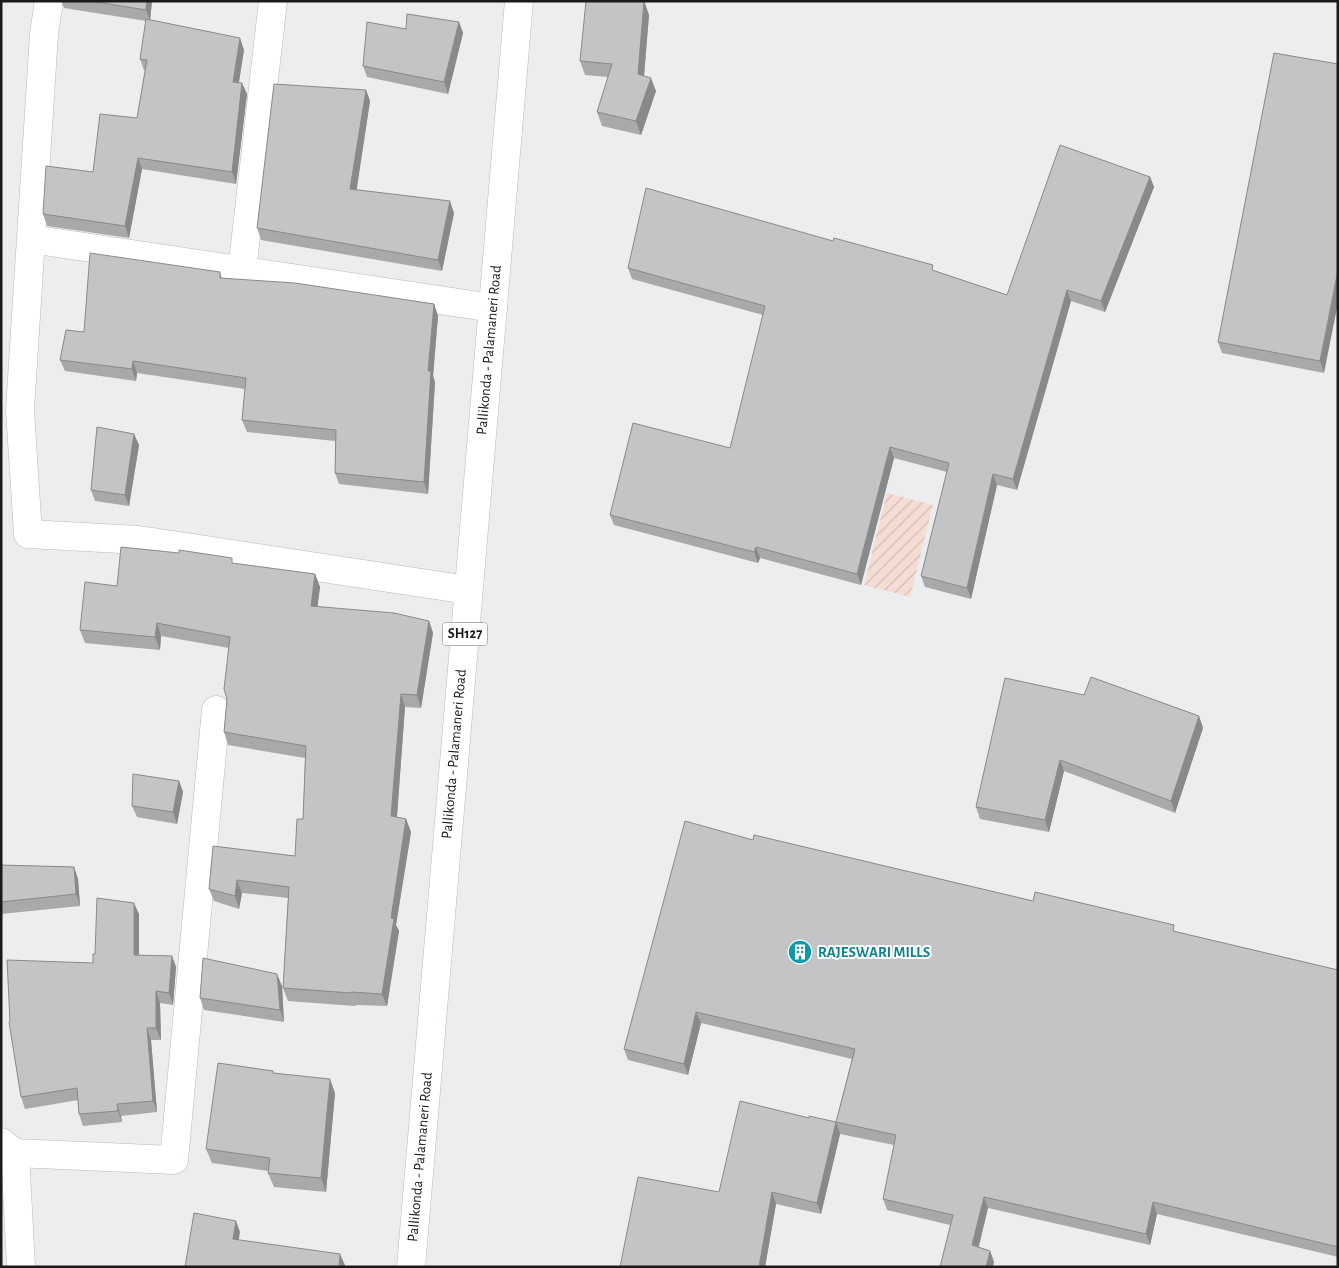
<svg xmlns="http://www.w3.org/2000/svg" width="1339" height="1268" font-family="'Alegreya Sans',sans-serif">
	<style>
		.industrial { fill: url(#industrial-furrows) }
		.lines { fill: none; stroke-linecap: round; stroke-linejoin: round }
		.minor-casing { stroke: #b9babc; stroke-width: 29 }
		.major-casing { stroke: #b9babc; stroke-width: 29 }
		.minor { stroke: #fff; stroke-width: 28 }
		.major { stroke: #fff; stroke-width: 28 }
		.wall { fill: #a8a9aa }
		.shaded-wall { fill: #88898b }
		.building { fill: #c3c4c6; stroke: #88898b }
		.labels { text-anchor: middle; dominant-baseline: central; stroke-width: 4; stroke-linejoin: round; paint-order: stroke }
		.shield { fill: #fff; stroke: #5e5f5f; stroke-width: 1 }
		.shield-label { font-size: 14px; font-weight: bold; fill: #191a1a }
		.street-label { font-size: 15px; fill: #191a1a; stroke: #fff }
		.culture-label { font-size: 15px; font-weight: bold; fill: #0d838f; stroke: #fff; text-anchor: start }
	</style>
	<defs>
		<pattern id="industrial-furrows" width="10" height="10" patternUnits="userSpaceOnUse" patternTransform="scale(1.25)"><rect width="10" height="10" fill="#f6ddd4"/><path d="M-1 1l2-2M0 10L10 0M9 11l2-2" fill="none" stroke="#d2bdb5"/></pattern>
	</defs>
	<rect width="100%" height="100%" fill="#ecedef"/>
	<!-- industrial -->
	<path class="industrial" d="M 887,493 L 933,505 L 910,597 L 864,585 Z"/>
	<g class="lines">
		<!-- minor casing -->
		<g class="minor-casing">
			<path id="minor" d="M 49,1 L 44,34 L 20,410 L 28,534 L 139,540 L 468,590
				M 31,239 L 493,308
				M 242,271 L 273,1
				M 1,1142 L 15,1153 L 21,1267
				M 15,1153 L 174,1160 L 216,710"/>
		</g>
		<!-- major casing -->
		<g class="major-casing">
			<path id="major" d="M 411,1267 L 519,1"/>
		</g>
		<!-- minor -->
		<use href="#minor" class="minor"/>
		<!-- major -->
		<use href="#major" class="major"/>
	</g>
	<!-- wall -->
	<path class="wall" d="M 61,1 L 152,1 L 150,20 L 244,50 L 239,82 L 247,94 L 236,184 L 142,169 L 129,238 L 47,226 L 43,214 L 93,172 L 137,118 L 145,70 L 144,70 L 140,59 L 146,21 L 64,8 Z
		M 644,1 L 649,15 L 644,76 L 656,91 L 641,135 L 602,126 L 597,112 L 608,77 L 585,75 L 580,61 L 632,2 Z
		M 459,22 L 463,33 L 448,94 L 367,77 L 363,66 L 406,29 Z
		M 1274,53 L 1324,373 L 1222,353 L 1218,342 Z
		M 366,90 L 370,101 L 356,190 L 454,213 L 442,271 L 261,240 L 257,228 Z
		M 1150,177 L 1154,187 L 1105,312 L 1071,301 L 1017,490 L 997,485 L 971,599 L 925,587 L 921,576 L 947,472 L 894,458 L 861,585 L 760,558 L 758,563 L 614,525 L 610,515 L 730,448 L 763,315 L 632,279 L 628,268 L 935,272 L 1007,295 Z
		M 220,272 L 222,278 L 434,304 L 438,316 L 433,376 L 435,382 L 428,494 L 339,484 L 335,473 L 335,441 L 247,432 L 242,420 L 245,389 L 137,373 L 136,381 L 65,371 L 60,360 L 84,332 Z
		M 134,434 L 139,445 L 129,506 L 95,501 L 91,490 Z
		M 234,564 L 315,574 L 320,587 L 317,607 L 429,621 L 433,633 L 421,708 L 405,707 L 397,817 L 406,819 L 411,832 L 396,925 L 399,931 L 387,1006 L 356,1005 L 355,1006 L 288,1001 L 283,988 L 288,898 L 242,893 L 239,909 L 214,901 L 209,889 L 295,856 L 303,819 L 305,758 L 228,745 L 224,732 L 227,699 L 229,648 L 161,636 L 160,650 L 85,643 L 80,630 L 117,586 Z
		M 1084,695 L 1199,716 L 1203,728 L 1175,813 L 1064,771 L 1049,832 L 980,819 L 976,807 Z
		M 179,781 L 183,792 L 177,824 L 137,817 L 132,806 Z
		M 753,840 L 1176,932 L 1338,970 L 1338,1257 L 1157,1214 L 1150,1245 L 988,1208 L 979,1247 L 990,1251 L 994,1262 L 950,1225 L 887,1210 L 883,1199 L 894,1145 L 840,1134 L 821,1214 L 776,1204 L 765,1267 L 620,1267 L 719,1192 L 809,1118 L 836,1122 L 852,1059 L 701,1023 L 688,1075 L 628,1060 L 624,1049 Z
		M 1,865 L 74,867 L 78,879 L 80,906 L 1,914 Z
		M 139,914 L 139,955 L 172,956 L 176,967 L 173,1005 L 160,1003 L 161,1040 L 151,1040 L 157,1112 L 121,1116 L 122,1122 L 83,1126 L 79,1114 L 78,1100 L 25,1109 L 21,1097 L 10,1021 L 93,963 L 95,954 Z
		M 282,986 L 284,1022 L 204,1010 L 200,998 Z
		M 274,1073 L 335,1093 L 326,1192 L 274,1187 L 268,1173 L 269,1171 L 212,1163 L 206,1149 Z"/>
	<!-- shaded-wall -->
	<path class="shaded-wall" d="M 147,1 L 152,1 L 150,21 L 146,10 Z
		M 644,1 L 649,15 L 643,88 L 638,74 Z
		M 459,22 L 463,33 L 448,94 L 444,82 Z
		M 240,38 L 244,50 L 237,94 L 233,82 Z
		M 651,78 L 656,91 L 641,135 L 636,121 Z
		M 242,83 L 247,94 L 236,184 L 232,172 Z
		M 366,90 L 370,101 L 355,201 L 350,189 Z
		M 138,158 L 142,169 L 129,238 L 125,226 Z
		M 1150,177 L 1154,187 L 1105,312 L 1101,301 Z
		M 450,201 L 454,213 L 442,271 L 438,260 Z
		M 1338,270 L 1338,303 L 1324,373 L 1320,361 Z
		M 1067,290 L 1071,301 L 1017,490 L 1013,479 Z
		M 434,304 L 438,316 L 433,376 L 435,382 L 428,494 L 424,482 L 428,371 Z
		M 133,361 L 137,373 L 136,381 L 132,369 Z
		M 134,434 L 139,445 L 129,506 L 125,495 Z
		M 890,447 L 894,458 L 861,585 L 857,574 Z
		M 993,474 L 997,485 L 971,599 L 967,588 Z
		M 756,547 L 760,558 L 758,563 L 754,552 Z
		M 315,574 L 320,587 L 316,619 L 311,606 Z
		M 429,621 L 433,633 L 421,708 L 417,695 Z
		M 157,623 L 161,636 L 160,650 L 155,637 Z
		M 401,694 L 405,707 L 396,829 L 391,816 Z
		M 1199,716 L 1203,728 L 1175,813 L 1171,801 Z
		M 1060,760 L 1064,771 L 1049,832 L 1045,820 Z
		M 179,781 L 183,792 L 177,824 L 173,812 Z
		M 406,819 L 411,832 L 396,925 L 399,931 L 387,1006 L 382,994 L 391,918 Z
		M 74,867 L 78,879 L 80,906 L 76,894 Z
		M 237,880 L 242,893 L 239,909 L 235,896 Z
		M 134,903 L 139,914 L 139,967 L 134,955 Z
		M 172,956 L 176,967 L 173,1005 L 169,993 Z
		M 277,974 L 282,986 L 284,1022 L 280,1010 Z
		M 156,991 L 160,1003 L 161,1040 L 156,1028 Z
		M 696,1012 L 701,1023 L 688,1075 L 684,1064 Z
		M 147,1028 L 151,1040 L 157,1112 L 153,1101 Z
		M 330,1079 L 335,1093 L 326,1192 L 321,1178 Z
		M 117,1104 L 121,1116 L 122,1122 L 118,1111 Z
		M 836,1122 L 840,1134 L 821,1214 L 817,1203 Z
		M 772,1192 L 776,1204 L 765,1267 L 759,1267 Z
		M 984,1197 L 988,1208 L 976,1256 L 972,1245 Z
		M 1153,1202 L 1157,1214 L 1150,1245 L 1146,1234 Z
		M 236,1221 L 240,1232 L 237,1250 L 233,1239 Z
		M 990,1251 L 994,1262 L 993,1267 L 986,1267 Z
		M 340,1254 L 345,1265 L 344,1267 L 339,1267 Z"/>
	<!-- building -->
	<path class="building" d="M 91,1 L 147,1 L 146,10 Z
		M 586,1 L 644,1 L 638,74 L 651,78 L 636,121 L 597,112 L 612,64 L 580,61 Z
		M 407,14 L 459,22 L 444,82 L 363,66 L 367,22 L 406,29 Z
		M 146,19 L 240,38 L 233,82 L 242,83 L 232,172 L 138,158 L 125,226 L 43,214 L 46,166 L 93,172 L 100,114 L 137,118 L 147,60 L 140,59 Z
		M 1274,53 L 1338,64 L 1338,270 L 1320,361 L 1218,342 Z
		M 274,84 L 366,90 L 350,189 L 450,201 L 438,260 L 257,228 Z
		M 1060,145 L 1150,177 L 1101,301 L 1067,290 L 1013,479 L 993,474 L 967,588 L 921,576 L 949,463 L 890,447 L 857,574 L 756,547 L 754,552 L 610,515 L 633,423 L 730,448 L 765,306 L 628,268 L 646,188 L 833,241 L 834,238 L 933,265 L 932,270 L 1007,295 Z
		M 90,253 L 220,272 L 220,278 L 295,283 L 434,304 L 428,371 L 431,371 L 424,482 L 335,473 L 336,430 L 242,420 L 246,378 L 133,361 L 132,369 L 60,360 L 66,330 L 84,332 Z
		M 97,427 L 134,434 L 125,495 L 91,490 Z
		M 121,547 L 179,553 L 179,550 L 232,558 L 232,563 L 315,574 L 311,606 L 394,613 L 429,621 L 417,695 L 401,694 L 391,816 L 406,819 L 391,918 L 394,919 L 382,994 L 351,992 L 351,993 L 283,988 L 289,887 L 237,880 L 235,896 L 209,889 L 213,846 L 295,856 L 297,819 L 303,819 L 306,746 L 224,732 L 227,699 L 224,689 L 230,637 L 157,623 L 155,637 L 80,630 L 85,582 L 117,586 Z
		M 1091,677 L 1199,716 L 1171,801 L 1060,760 L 1045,820 L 976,807 L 1005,678 L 1084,695 Z
		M 133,774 L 179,781 L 173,812 L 132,806 Z
		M 685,821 L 753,840 L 754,835 L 1033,901 L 1035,892 L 1174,925 L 1173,931 L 1338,970 L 1338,1247 L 1153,1202 L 1146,1234 L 984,1197 L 972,1245 L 990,1251 L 986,1267 L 940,1267 L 953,1215 L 883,1199 L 896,1135 L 836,1122 L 855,1049 L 696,1012 L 684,1064 L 624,1049 Z
		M 1,865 L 74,867 L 76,894 L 1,902 Z
		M 97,898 L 134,903 L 134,955 L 172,956 L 169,993 L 156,991 L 156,1028 L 147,1028 L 153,1101 L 117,1104 L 118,1111 L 79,1114 L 77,1088 L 21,1097 L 9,1022 L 10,1021 L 7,960 L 93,963 L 93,954 L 95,954 Z
		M 203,958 L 277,974 L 280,1010 L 200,998 Z
		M 218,1063 L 273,1071 L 273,1073 L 330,1079 L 321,1178 L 268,1173 L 270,1158 L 206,1149 Z
		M 740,1101 L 809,1118 L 809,1116 L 836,1122 L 817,1203 L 772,1192 L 759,1267 L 620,1267 L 638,1177 L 719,1192 Z
		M 194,1213 L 236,1221 L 233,1239 L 340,1254 L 339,1267 L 185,1267 Z"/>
	<!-- icons -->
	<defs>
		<g id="building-disc" transform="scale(1.25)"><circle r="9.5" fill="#0f9aa8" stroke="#fff"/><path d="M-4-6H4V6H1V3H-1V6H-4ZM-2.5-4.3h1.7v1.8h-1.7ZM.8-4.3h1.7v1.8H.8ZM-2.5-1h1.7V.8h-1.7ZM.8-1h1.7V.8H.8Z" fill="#fff"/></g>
	</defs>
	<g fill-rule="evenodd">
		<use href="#building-disc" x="800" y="952"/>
	</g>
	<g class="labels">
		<!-- shield labels -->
		<rect class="shield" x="442.5" y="622.5" width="45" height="23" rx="4"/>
		<g class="shield-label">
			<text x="465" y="634">SH127</text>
		</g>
		<!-- street labels -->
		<g class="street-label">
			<text transform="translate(489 350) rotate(-85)">Pallikonda - Palamaneri Road</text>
			<text transform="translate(454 754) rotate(-85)">Pallikonda - Palamaneri Road</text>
			<text transform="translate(420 1157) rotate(-85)">Pallikonda - Palamaneri Road</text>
		</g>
		<!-- culture labels -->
		<g class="culture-label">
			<text x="818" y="952">RAJESWARI MILLS</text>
		</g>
	</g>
	<!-- border -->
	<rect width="1339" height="1268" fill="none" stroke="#191a1a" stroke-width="5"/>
</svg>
